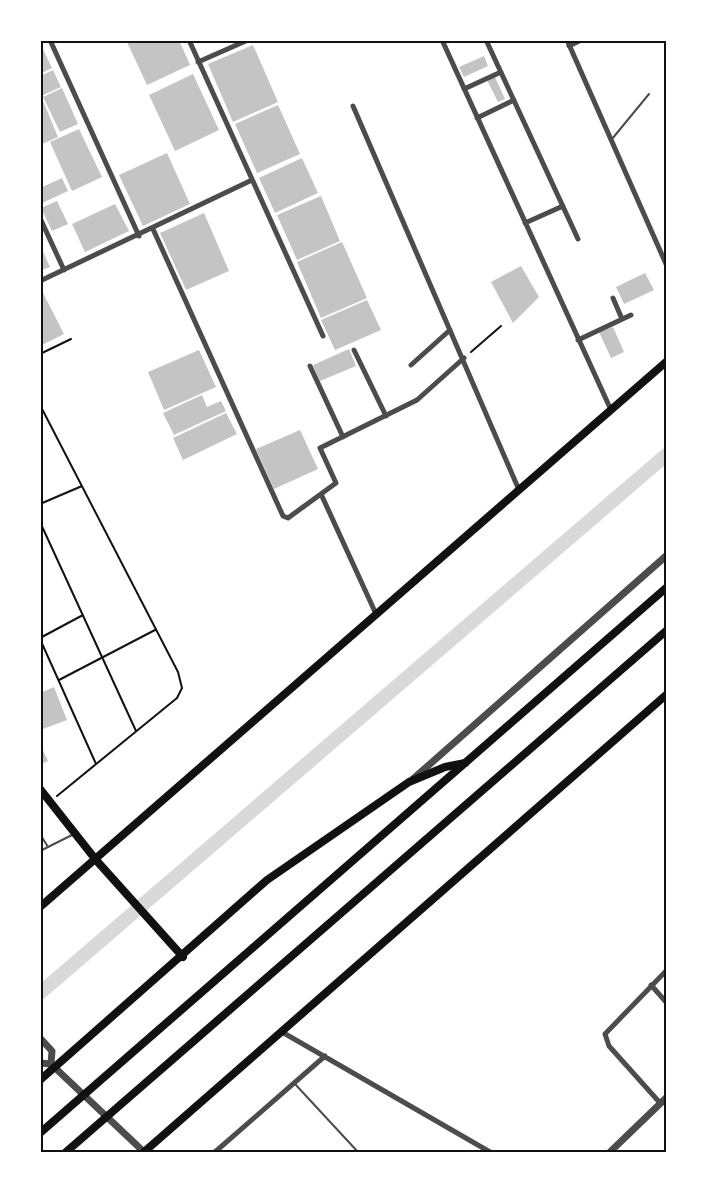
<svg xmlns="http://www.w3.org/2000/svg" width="707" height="1193" font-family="'Fira Sans Condensed',sans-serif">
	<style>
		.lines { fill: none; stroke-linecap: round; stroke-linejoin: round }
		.canal { stroke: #d9d9d9; stroke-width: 14 }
		.building { fill: #c4c4c4 }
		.path { stroke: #111; stroke-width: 2 }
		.service { stroke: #4c4c4c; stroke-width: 2 }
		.minor { stroke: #4c4c4c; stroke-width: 5 }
		.tertiary { stroke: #4c4c4c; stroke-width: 7 }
		.secondary { stroke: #111; stroke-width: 8 }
		.trunk { stroke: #111; stroke-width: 8 }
		.neatline { fill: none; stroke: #111; stroke-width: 2 }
	</style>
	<rect width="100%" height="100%" fill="#fff"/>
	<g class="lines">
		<!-- canal -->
		<path class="canal" d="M 40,993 L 666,455"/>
	</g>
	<!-- building -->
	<path class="building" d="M 126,40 L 179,40 L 190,65 L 147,85 Z
		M 253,45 L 278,102 L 233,122 L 208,64 Z
		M 40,47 L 42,47 L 52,68 L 40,74 Z
		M 484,56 L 488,66 L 464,77 L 459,67 Z
		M 53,70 L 61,87 L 41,96 L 58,137 L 40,145 L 40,76 Z
		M 193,74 L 219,130 L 175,151 L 149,95 Z
		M 495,77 L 505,99 L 498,102 L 487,80 Z
		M 62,88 L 78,124 L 60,132 L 43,97 Z
		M 278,105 L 300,154 L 257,173 L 235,124 Z
		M 79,129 L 102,177 L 72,191 L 50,142 Z
		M 167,153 L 190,204 L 143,226 L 119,175 Z
		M 302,158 L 318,193 L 275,213 L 259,178 Z
		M 62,178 L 68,191 L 40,204 L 40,188 Z
		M 321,196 L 340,241 L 297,260 L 277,215 Z
		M 57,201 L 68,224 L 52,231 L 41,208 Z
		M 115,204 L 129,231 L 85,252 L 72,224 Z
		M 204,213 L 229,271 L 186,290 L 160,233 Z
		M 342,242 L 367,298 L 321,318 L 297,262 Z
		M 40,245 L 50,267 L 40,271 Z
		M 521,266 L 539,297 L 513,323 L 491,282 Z
		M 645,273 L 654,290 L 624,304 L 616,287 Z
		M 40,287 L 64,334 L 40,346 Z
		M 367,300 L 381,330 L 335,350 L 321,320 Z
		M 613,327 L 624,352 L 611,358 L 599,332 Z
		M 349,349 L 356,366 L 320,381 L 313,365 Z
		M 199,350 L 216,387 L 164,410 L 148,372 Z
		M 202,395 L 207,407 L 221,401 L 226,411 L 174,435 L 163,413 Z
		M 226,413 L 237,434 L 183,460 L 173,438 Z
		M 300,430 L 318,469 L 274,489 L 256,449 Z
		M 54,687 L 67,720 L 40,730 L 40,693 Z
		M 40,744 L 48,761 L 44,763 L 40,759 Z"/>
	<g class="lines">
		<!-- path -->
		<path class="path" d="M 471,352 L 501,326
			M 40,354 L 71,339
			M 40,405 L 178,672 L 182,688 L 177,698 L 57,796
			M 40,504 L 82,486
			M 40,522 L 136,731
			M 40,638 L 83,615
			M 40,639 L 96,764
			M 59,680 L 155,630"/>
		<!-- service -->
		<path class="service" d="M 612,139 L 649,94
			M 40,834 L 48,847
			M 40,851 L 72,835
			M 295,1084 L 358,1152"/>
		<!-- minor -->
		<path class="minor" d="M 50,40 L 139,236
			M 189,40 L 323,336
			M 442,40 L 611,410
			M 486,40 L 578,239
			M 567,40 L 666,264
			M 569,46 L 581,40
			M 198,62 L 248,40
			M 464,89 L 501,72
			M 353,106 L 519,490
			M 477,118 L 514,100
			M 40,218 L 64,270
			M 525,223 L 563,206
			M 153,229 L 283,516 L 288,518 L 336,483 L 320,448 L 417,400 L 464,358
			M 40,281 L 252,180
			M 613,298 L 622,319
			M 578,340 L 631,315
			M 354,350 L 386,416
			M 411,365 L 450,330
			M 310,366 L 343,437
			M 321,494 L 376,614
			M 651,985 L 666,1002
			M 282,1032 L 490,1152
			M 661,1104 L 609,1046 L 605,1034 L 666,971
			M 215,1152 L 325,1056"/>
		<!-- tertiary -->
		<path class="tertiary" d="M 413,779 L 666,556
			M 40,1038 L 52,1051 L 51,1064
			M 40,1063 L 51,1064 L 144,1152
			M 610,1152 L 666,1098"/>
		<!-- secondary -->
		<path class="secondary" d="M 40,789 L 96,860 L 183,957
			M 40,907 L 666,362
			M 40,1080 L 267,880 L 409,782 L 445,767 L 465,763
			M 144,1152 L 666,695"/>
		<!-- trunk -->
		<path class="trunk" d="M 40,1133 L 666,588
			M 66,1152 L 666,631"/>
	</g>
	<!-- border -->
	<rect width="707" height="1193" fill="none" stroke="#ffffff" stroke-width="84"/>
	<rect x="42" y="42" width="623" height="1109" class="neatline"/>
</svg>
